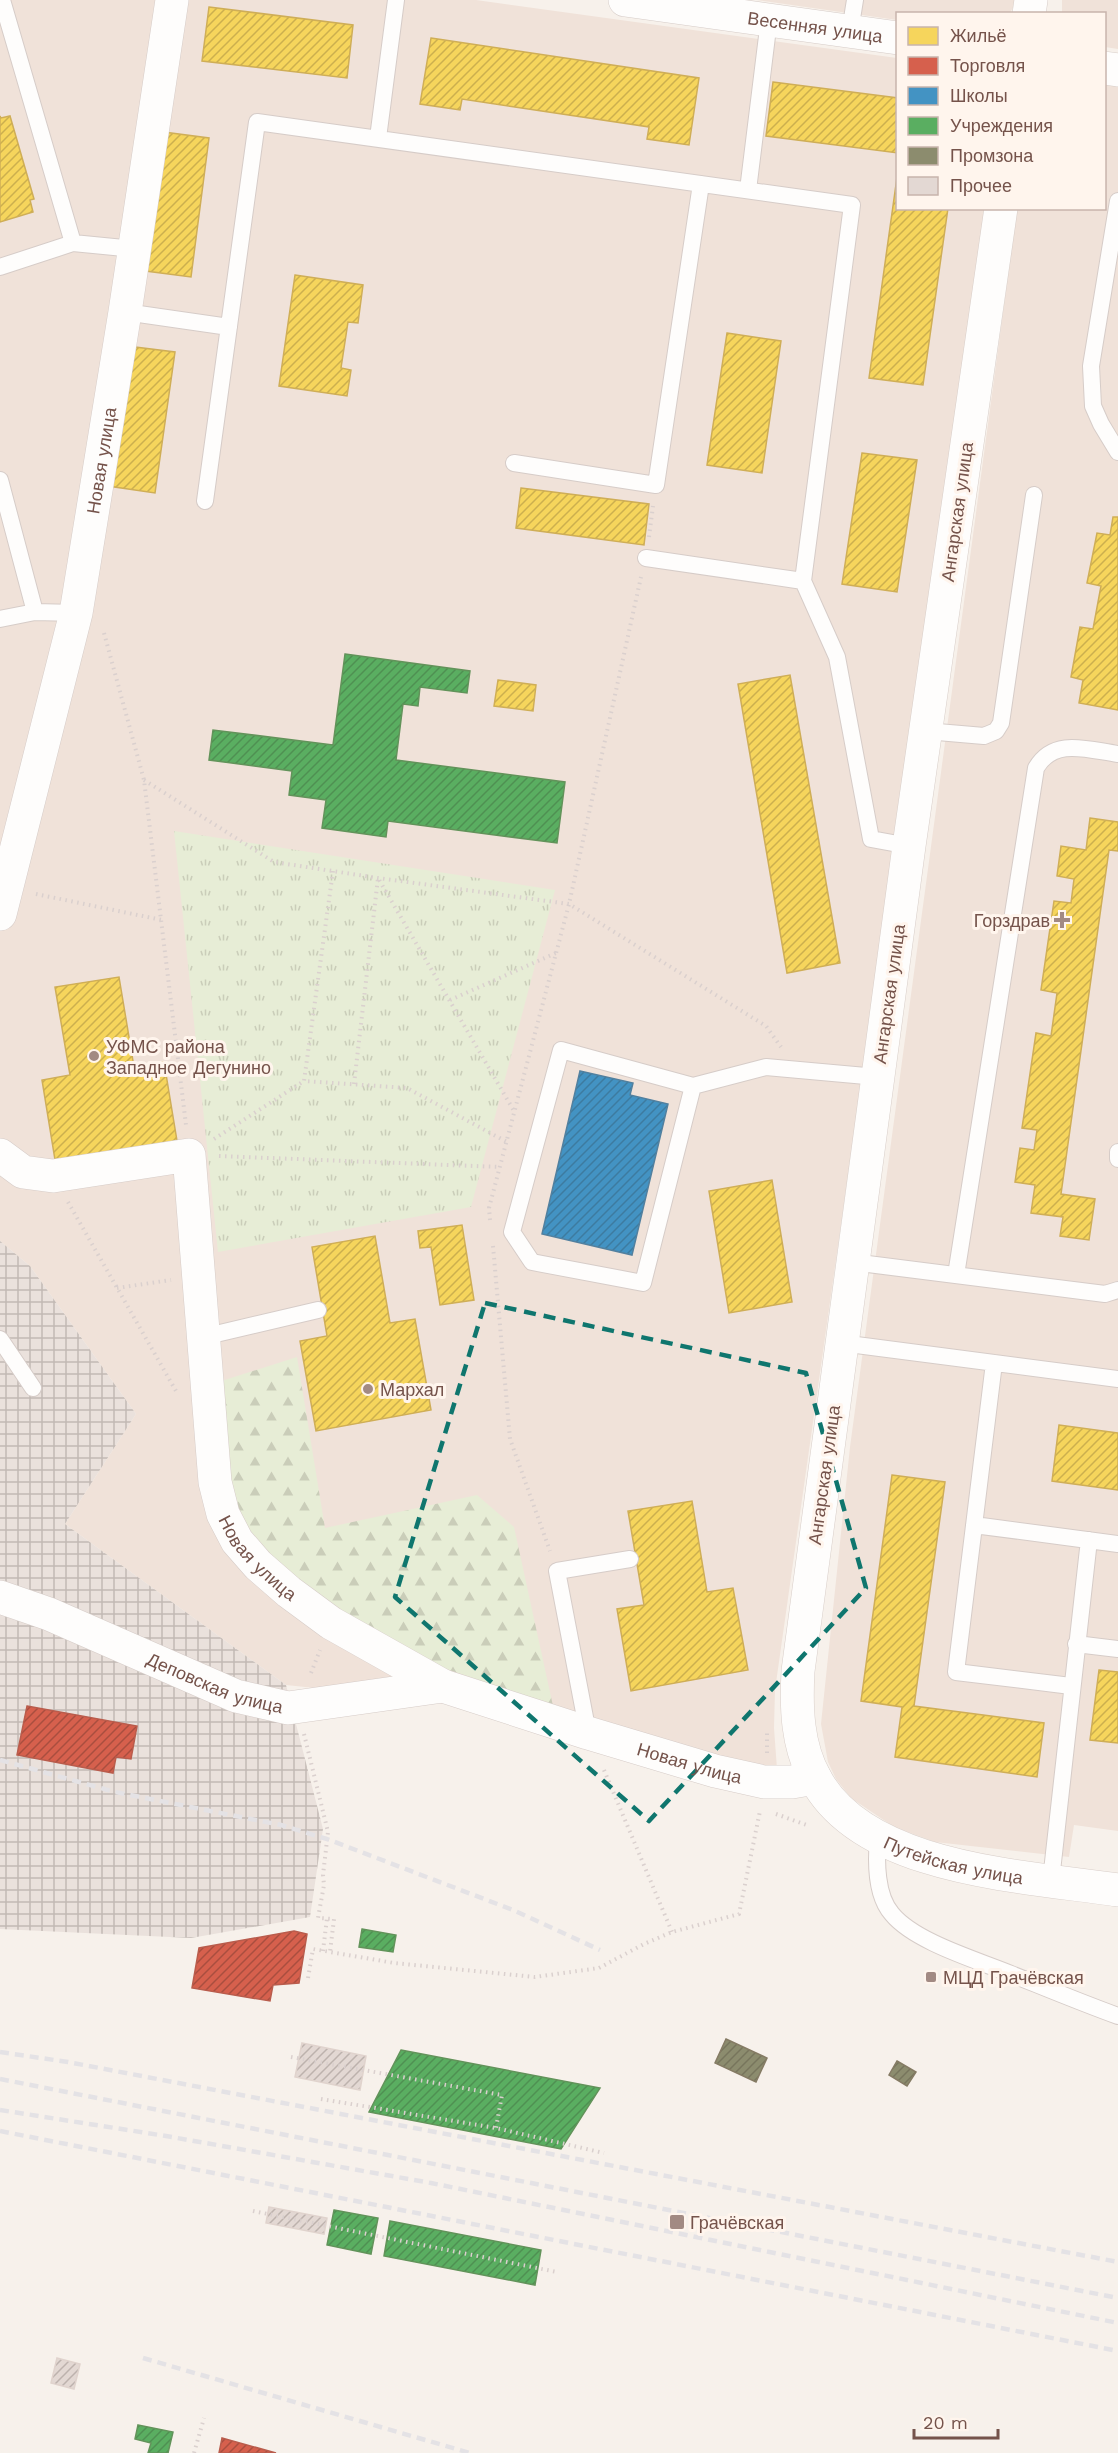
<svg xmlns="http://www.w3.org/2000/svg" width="1118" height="2453" font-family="'Work Sans',sans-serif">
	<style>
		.residential { fill: #f0e2d9 }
		.industrial { fill: url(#industrial-grid) }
		.forest { fill: url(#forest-firs) }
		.park { fill: url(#park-tufts) }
		.homes { fill: url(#homes-hatch); stroke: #cfae57; stroke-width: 1.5 }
		.shops { fill: url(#shops-hatch); stroke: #b95c4c; stroke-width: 1.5 }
		.schools { fill: url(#schools-hatch); stroke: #52809f; stroke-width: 1.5 }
		.public { fill: url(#public-hatch); stroke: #62935a; stroke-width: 1.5 }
		.industry { fill: url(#industry-hatch); stroke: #857b64; stroke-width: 1.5 }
		.building { fill: url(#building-hatch); stroke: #e0d3cd; stroke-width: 1.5 }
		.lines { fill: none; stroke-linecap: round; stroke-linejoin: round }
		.lane-casing { stroke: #d6ccc8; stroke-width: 18 }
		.street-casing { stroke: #d6ccc8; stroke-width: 34 }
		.secondary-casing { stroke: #d8cec9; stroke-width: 34 }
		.path { stroke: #dad0ce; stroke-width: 4; stroke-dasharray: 1.5 4.5; stroke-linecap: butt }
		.lane { stroke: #fefdfc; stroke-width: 16 }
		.street { stroke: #fefdfc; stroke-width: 33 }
		.secondary { stroke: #fefdfc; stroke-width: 33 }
		.rail { stroke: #e4e2e5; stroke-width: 4.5; stroke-dasharray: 9 6; stroke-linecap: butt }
		.marked { fill: none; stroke: #0f766e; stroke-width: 4.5; stroke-dasharray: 12 8; stroke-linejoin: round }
		.poi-dot { fill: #a28a83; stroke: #fff5ed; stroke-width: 2 }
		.labels { text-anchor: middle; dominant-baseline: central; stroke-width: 6; stroke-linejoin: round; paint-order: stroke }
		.street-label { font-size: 18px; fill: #75534b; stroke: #fff5ed }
		.poi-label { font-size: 18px; fill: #75534b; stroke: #fff5ed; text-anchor: start }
	</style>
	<defs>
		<pattern id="industrial-grid" width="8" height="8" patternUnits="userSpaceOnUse" patternTransform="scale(1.5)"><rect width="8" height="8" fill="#eae1dc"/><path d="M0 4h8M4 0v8" fill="none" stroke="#c2b9b4"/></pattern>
		<pattern id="forest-firs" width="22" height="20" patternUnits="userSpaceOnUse" patternTransform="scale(1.5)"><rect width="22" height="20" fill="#e7edd6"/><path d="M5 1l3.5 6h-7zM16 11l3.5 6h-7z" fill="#cacdb9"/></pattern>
		<pattern id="park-tufts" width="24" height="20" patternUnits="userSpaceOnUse" patternTransform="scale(1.5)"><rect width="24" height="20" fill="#e7edd6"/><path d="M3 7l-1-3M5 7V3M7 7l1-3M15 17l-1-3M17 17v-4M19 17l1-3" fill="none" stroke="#cacdb9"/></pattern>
		<pattern id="homes-hatch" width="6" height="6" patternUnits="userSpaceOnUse" patternTransform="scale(1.5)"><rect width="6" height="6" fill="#f6d55c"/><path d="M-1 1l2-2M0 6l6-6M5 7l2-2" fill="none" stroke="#ccaf4e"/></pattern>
		<pattern id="shops-hatch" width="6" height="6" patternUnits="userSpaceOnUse" patternTransform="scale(1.5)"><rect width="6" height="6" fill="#d6604d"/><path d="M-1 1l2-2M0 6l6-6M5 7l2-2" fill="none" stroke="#a94e3f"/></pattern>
		<pattern id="schools-hatch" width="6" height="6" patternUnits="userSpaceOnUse" patternTransform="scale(1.5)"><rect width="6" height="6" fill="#4393c3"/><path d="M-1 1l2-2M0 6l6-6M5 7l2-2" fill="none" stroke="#3d7ba0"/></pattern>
		<pattern id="public-hatch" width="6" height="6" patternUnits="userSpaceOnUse" patternTransform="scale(1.5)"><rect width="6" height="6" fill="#5aae61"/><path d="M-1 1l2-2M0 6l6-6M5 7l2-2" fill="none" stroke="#4f9052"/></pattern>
		<pattern id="industry-hatch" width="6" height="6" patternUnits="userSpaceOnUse" patternTransform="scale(1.5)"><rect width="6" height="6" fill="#8c8c6e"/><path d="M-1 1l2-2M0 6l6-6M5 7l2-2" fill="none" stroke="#77755c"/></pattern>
		<pattern id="building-hatch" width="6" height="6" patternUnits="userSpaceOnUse" patternTransform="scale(1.5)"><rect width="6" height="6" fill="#e3d8d3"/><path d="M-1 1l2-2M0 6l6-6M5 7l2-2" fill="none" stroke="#bdb2ad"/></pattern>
	</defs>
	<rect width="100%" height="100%" fill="#f7f1eb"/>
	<!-- residential -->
	<path class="residential" d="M 0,0 L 476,0 L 897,58 L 898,208 L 985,209 L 775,1690 L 774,1728 L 777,1769 L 449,1702 L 286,1685 L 65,1524 L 136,1414 L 30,1266 L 0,1241 Z
		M 757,0 L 1017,0 L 1010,13 L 898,14 L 897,20 Z
		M 1062,0 L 1118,0 L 1118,49 L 1105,47 L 1104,14 L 1062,13 Z
		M 1105,81 L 1118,83 L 1118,1831 L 1074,1825 L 1069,1857 L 935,1842 L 894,1827 L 851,1798 L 836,1779 L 828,1762 L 821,1724 L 850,1447 L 1017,209 L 1104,208 Z"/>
	<!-- industrial -->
	<path class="industrial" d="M 0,1241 L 30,1266 L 136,1414 L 65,1524 L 286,1685 L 323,1829 L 310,1917 L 191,1938 L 0,1929 Z"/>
	<!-- forest -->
	<path class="forest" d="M 297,1357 L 325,1528 L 477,1495 L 514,1527 L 553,1706 L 426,1662 L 321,1607 L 263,1557 L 229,1510 L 212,1384 Z"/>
	<!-- park -->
	<path class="park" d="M 174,831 L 555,890 L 471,1207 L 218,1252 Z"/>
	<!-- homes -->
	<path class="homes" d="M 209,7 L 353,25 L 347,78 L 202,61 Z
		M 431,38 L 699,78 L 689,145 L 647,139 L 649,127 L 462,99 L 460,110 L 420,104 Z
		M 773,82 L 898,98 L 898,153 L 766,136 Z
		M 0,116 L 1,118 L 10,116 L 34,199 L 30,200 L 33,212 L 0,222 Z
		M 156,131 L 209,138 L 191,277 L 138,270 Z
		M 898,170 L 898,208 L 948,208 L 923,385 L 869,378 Z
		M 295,275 L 363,285 L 358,323 L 348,322 L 341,368 L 351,370 L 347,396 L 279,386 Z
		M 727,333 L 781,341 L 762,473 L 707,465 Z
		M 127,346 L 175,352 L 155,493 L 108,486 Z
		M 862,453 L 917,460 L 897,592 L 842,584 Z
		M 521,488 L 649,504 L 644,545 L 516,528 Z
		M 1113,517 L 1118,517 L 1118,710 L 1079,703 L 1083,680 L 1071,677 L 1080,627 L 1093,629 L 1101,586 L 1087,583 L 1097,533 L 1110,535 Z
		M 790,675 L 840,963 L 787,973 L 738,684 Z
		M 498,680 L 536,685 L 533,711 L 494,706 Z
		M 1090,818 L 1118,822 L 1118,851 L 1109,850 L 1061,1194 L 1095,1199 L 1089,1240 L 1060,1236 L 1063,1217 L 1031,1213 L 1035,1185 L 1015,1182 L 1020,1148 L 1034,1150 L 1037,1130 L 1022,1128 L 1036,1033 L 1051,1036 L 1057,993 L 1041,990 L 1054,901 L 1071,903 L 1074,879 L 1057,876 L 1061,846 L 1086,850 Z
		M 119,977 L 134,1067 L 164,1062 L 178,1147 L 56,1166 L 42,1080 L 70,1075 L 55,987 Z
		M 772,1180 L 792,1302 L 729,1313 L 709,1191 Z
		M 462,1225 L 474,1300 L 440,1305 L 431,1247 L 420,1248 L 418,1231 Z
		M 375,1236 L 390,1323 L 415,1319 L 431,1410 L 316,1431 L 300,1341 L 327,1336 L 312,1247 Z
		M 1059,1425 L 1118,1433 L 1118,1490 L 1052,1481 Z
		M 892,1475 L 945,1482 L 914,1706 L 1044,1723 L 1037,1777 L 895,1757 L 902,1707 L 861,1701 Z
		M 692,1501 L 707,1592 L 733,1588 L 748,1670 L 631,1691 L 617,1609 L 644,1605 L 628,1511 Z
		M 1099,1670 L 1118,1672 L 1118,1743 L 1090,1740 Z"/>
	<!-- shops -->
	<path class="shops" d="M 27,1706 L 137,1726 L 131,1759 L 116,1757 L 113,1773 L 17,1755 Z
		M 294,1931 L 307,1934 L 299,1983 L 273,1985 L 270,2001 L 192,1988 L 199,1948 Z
		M 222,2438 L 276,2453 L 219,2453 Z"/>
	<!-- schools -->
	<path class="schools" d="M 580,1071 L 633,1083 L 630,1095 L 668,1104 L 632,1255 L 542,1234 Z"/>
	<!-- public -->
	<path class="public" d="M 345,654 L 470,671 L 467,693 L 420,687 L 418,706 L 403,704 L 396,760 L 565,782 L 557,843 L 388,821 L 386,837 L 322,828 L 326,800 L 289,795 L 292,771 L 209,760 L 213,730 L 333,745 Z
		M 362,1929 L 396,1935 L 393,1952 L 359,1947 Z
		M 401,2050 L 600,2088 L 561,2149 L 369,2112 Z
		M 334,2210 L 378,2218 L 371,2254 L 327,2245 Z
		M 390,2221 L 541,2250 L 535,2285 L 384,2256 Z
		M 138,2425 L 173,2432 L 168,2453 L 148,2453 L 151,2443 L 135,2439 Z"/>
	<!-- industry -->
	<path class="industry" d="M 726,2039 L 767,2058 L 756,2082 L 715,2063 Z
		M 897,2061 L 916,2072 L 907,2086 L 889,2075 Z"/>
	<!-- building -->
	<path class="building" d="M 302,2043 L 366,2056 L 360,2090 L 295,2077 Z
		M 269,2207 L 327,2218 L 324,2234 L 266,2223 Z
		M 57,2358 L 80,2364 L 74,2389 L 51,2383 Z"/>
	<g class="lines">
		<!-- lane casing -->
		<g class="lane-casing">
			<path id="lane" d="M 850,31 L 855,0
				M 378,138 L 396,0
				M 748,190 L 769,20
				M 1118,201 L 1091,366 L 1093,406 L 1101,424 L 1118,452
				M 73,243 L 134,249
				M 0,267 L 73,243 L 2,0
				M 125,312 L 229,327
				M 514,463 L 656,485 L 701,184
				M 0,480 L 35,612 L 0,619
				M 205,501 L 257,122 L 852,205 L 803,581 L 837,657 L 871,839 L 909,846
				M 646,558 L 803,581
				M 35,612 L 76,613
				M 926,731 L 984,736 L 996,731 L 1001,723 L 1034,495
				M 693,1086 L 643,1283 L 532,1262 L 512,1232 L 561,1050 L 693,1086 L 766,1067 L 877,1077
				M 1118,1152 L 1118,1159
				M 852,1262 L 1105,1294 L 1118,1290
				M 956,1275 L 1036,768 C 1054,737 1088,750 1118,754
				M 203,1337 L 318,1310
				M 0,1339 L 33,1388
				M 841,1343 L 1118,1379
				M 994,1363 L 956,1672 L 1071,1686
				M 974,1525 L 1118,1544
				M 1076,1644 L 1118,1649
				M 588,1733 L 557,1571 L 630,1559
				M 878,1839 C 876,1861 876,1896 892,1914 C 915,1942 977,1960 1011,1974 C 1046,1988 1082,2003 1118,2016
				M 1051,1880 L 1089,1540"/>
		</g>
		<!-- street casing -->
		<g class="street-casing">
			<g id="street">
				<path id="s1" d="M 625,0 L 898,38"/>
				<path id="s2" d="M 0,914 L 76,613 L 125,312 L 172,0"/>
				<path id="s3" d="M 0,1155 L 23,1172 L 53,1176 L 189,1155 L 215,1482 L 223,1514 L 237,1541 L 258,1565 L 289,1592 L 331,1623 L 443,1686 L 588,1733 L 715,1771 L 764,1782 L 792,1782 L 815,1778"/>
				<path id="s4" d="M 0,1597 L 49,1614 L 236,1696 L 288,1708 L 443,1686"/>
			</g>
		</g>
		<!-- secondary casing -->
		<g class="secondary-casing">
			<g id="secondary">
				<path d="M 1029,14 L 1031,0"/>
				<path d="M 1104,68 L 1118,70"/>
				<path id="s5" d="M 1001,208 L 909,846 L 798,1671 C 796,1708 797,1745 815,1778 C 864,1871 1027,1876 1118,1890"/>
			</g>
		</g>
		<!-- path -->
		<path class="path" d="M 649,537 L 653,506
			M 104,633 L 144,780 L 186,1125
			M 144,780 L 274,862 L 378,878 L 569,904 L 766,1026 L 781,1047
			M 333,871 L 304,1081 L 407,1088 L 507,1142
			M 36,894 L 162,920
			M 450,1000 L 556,953
			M 354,1084 L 378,878 L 514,1111
			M 214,1139 L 304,1081
			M 219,1156 L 500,1167
			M 68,1202 L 176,1391
			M 490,1220 L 489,1208 L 569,904 L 641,577
			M 493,1246 L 510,1439 L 550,1551
			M 117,1288 L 171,1280
			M 311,1673 L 320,1650
			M 304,1734 L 328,1832 L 323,1875 L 324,1885 L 318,1918 L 334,1919 L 330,1952
			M 767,1753 L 767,1730
			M 604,1770 L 672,1932
			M 776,1814 L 807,1825
			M 323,1951 L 327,1918
			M 308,1978 L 313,1949 L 394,1963 L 535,1977 L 599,1968 L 644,1944 L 672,1932 L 739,1914 L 760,1811
			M 291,2057 L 502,2095 L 496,2128
			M 321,2099 L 496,2128 L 604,2153
			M 253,2211 L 557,2272
			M 194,2453 L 204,2418"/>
		<!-- lane -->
		<use href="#lane" class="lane"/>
		<!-- street -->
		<use href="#street" class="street"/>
		<!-- secondary -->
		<use href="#secondary" class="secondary"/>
		<!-- rail -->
		<path class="rail" d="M 0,1760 L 115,1792 L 281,1825 L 327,1839 L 513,1910 L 600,1950
			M 0,2052 L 68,2062 L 1118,2262
			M 0,2079 L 1118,2298
			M 0,2110 L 166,2136 L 431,2183 L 1118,2323
			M 0,2131 L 1118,2351
			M 143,2358 L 470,2453"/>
	</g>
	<!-- marked area -->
	<path class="marked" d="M 485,1303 L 806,1373 L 866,1588 L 649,1821 L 395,1597 Z"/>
	<!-- markers -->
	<g class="poi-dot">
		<path d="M1059 911h6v6h6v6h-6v6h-6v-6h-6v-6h6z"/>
		<circle cx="94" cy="1056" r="6"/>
		<circle cx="368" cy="1389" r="6"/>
		<rect x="925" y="1971" width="12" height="12" rx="3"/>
		<rect x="669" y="2214" width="16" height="16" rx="3"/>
	</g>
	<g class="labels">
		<!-- street labels -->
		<g class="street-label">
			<text stroke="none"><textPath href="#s1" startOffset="192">Весенняя улица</textPath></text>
			<text stroke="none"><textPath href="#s2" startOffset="465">Новая улица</textPath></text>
			<text transform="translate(957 512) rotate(-82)">Ангарская улица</text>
			<text transform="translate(889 994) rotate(-82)">Ангарская улица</text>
			<text transform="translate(824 1475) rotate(-82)">Ангарская улица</text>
			<text stroke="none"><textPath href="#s3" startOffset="614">Новая улица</textPath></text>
			<text stroke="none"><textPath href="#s4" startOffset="232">Деповская улица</textPath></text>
			<text stroke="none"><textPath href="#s3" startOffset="1100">Новая улица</textPath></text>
			<text stroke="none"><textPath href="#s5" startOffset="1754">Путейская улица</textPath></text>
		</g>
		<!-- poi labels -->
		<g class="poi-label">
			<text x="1050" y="920" text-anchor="end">Горздрав</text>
			<text x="106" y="1046">УФМС района<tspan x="106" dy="21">Западное Дегунино</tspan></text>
			<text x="380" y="1389">Мархал</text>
			<text x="943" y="1977">МЦД Грачёвская</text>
			<text x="690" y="2222">Грачёвская</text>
		</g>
	</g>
	<!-- legend -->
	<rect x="896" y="12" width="210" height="198" fill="#fff5ed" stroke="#c8b4ac" stroke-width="1.5"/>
	<rect x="908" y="27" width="30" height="18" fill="#f6d55c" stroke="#c8b4ac" stroke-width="1.5"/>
	<text x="950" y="42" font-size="18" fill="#75534b">Жильё</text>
	<rect x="908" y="57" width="30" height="18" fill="#d6604d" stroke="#c8b4ac" stroke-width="1.5"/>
	<text x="950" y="72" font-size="18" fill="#75534b">Торговля</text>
	<rect x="908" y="87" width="30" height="18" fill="#4393c3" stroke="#c8b4ac" stroke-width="1.5"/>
	<text x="950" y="102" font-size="18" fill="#75534b">Школы</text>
	<rect x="908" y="117" width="30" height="18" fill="#5aae61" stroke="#c8b4ac" stroke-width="1.5"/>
	<text x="950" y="132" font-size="18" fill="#75534b">Учреждения</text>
	<rect x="908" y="147" width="30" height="18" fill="#8c8c6e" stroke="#c8b4ac" stroke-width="1.5"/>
	<text x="950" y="162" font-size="18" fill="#75534b">Промзона</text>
	<rect x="908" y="177" width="30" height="18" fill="#e3d8d3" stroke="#c8b4ac" stroke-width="1.5"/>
	<text x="950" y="192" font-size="18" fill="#75534b">Прочее</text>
	<!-- scale -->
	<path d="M914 2429v9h84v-9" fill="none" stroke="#75534b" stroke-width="3"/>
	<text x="923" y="2429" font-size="18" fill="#75534b" stroke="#fff5ed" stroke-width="4.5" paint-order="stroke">20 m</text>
</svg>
